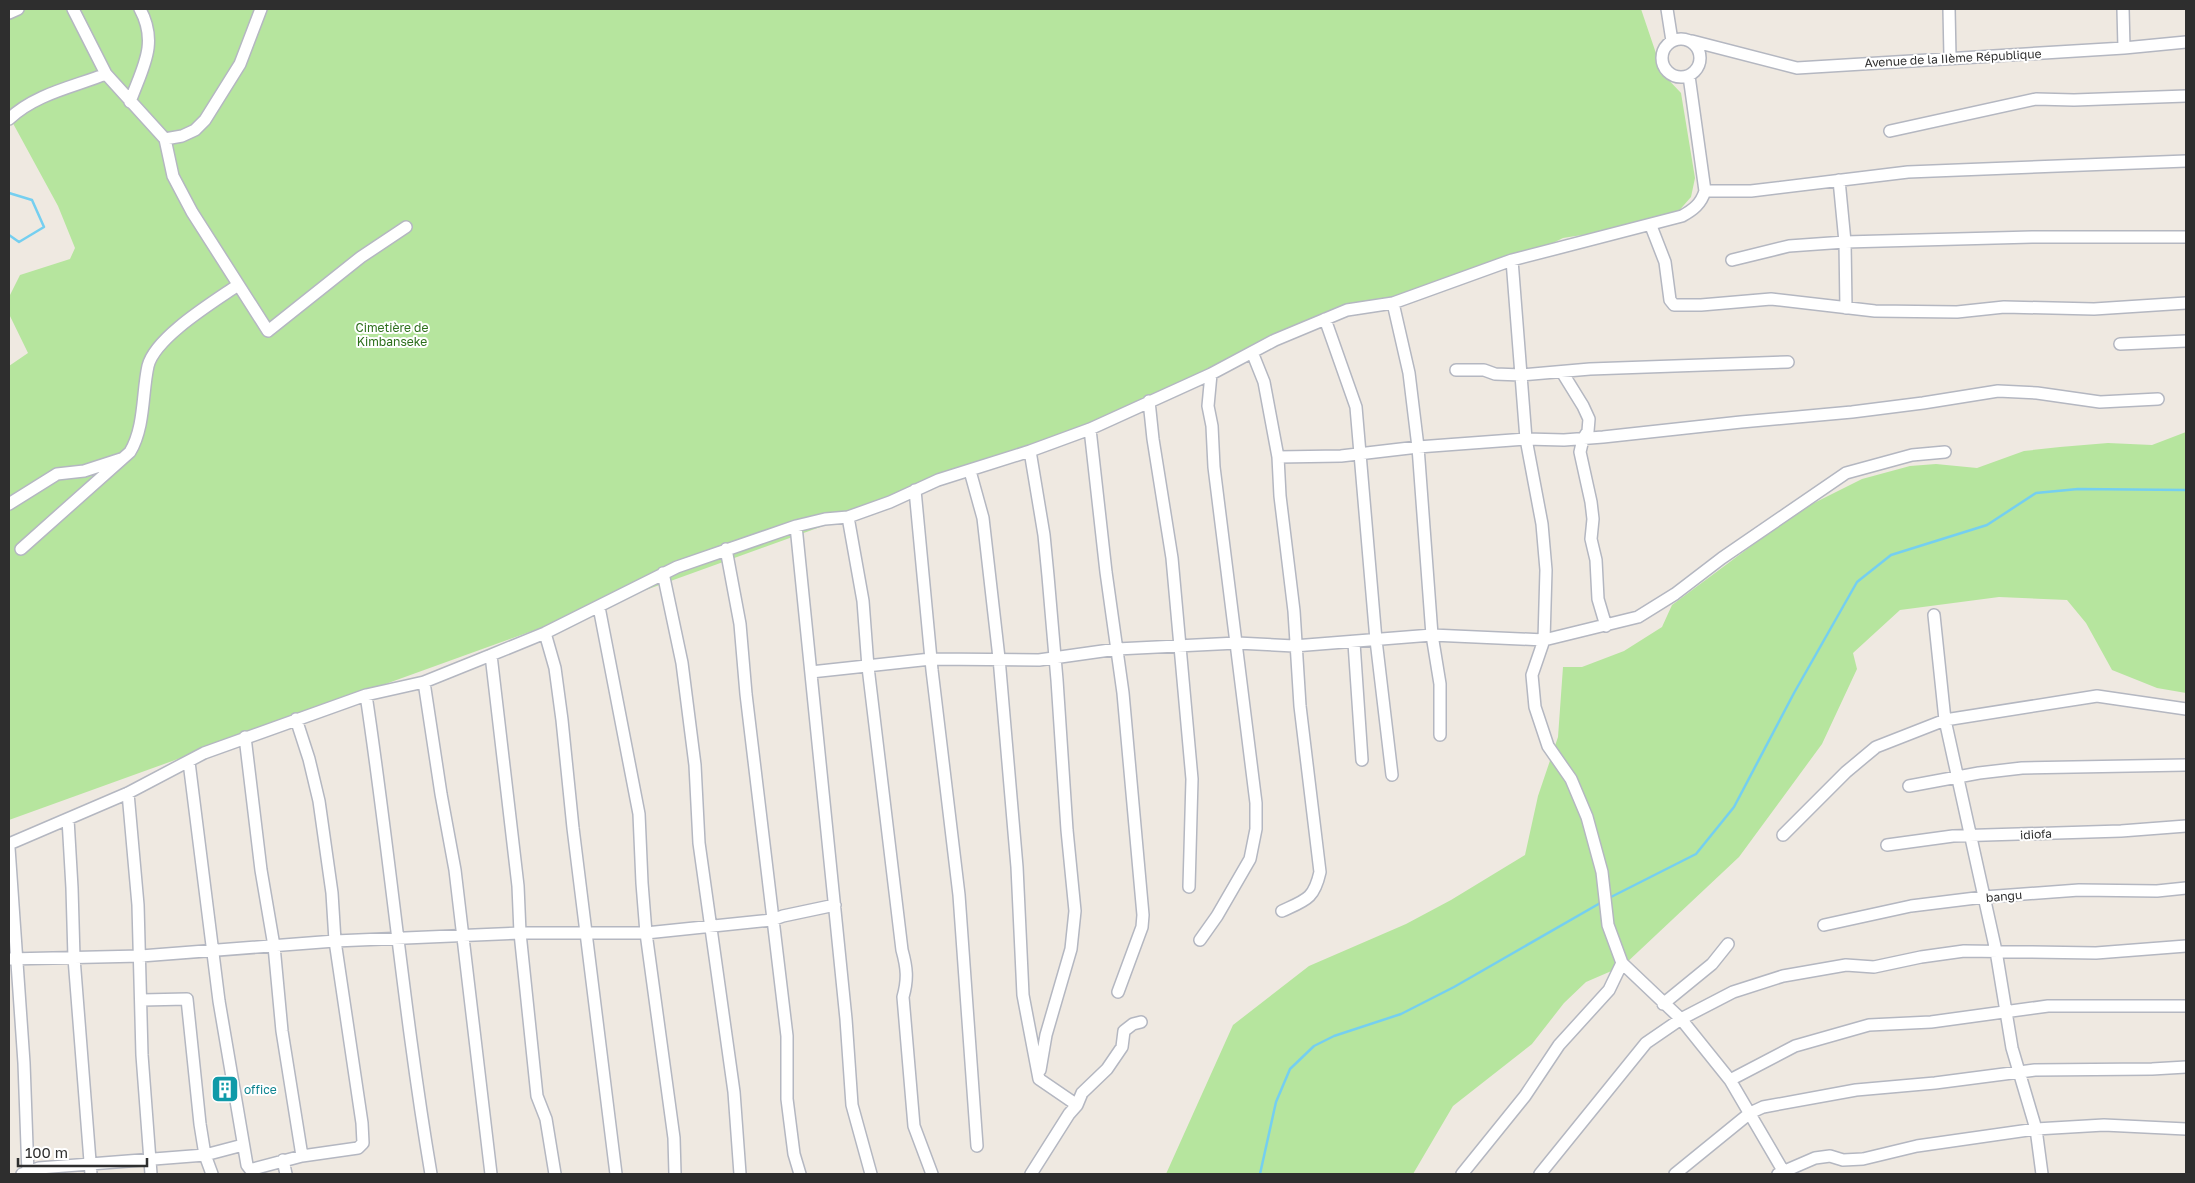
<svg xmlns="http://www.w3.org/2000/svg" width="2195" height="1183" font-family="'Golos Text',sans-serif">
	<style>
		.green { fill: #b6e59e }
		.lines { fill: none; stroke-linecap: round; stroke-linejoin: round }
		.stream { stroke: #75cff0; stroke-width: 2.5 }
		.minor-casing { stroke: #b4b7c1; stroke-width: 14 }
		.minor { stroke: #fff; stroke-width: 11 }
		.labels { text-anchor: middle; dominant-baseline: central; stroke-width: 4; stroke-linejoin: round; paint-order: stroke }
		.street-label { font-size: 12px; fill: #2e2e2e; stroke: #fff }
		.park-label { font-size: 12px; fill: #2c6e1b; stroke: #fff }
		.culture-label { font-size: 12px; fill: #0d838f; stroke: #fff; text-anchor: start }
	</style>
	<rect width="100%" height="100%" fill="#efe9e1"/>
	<!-- green -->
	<path class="green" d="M 9,9 L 1641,9 L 1663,74 L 1681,93 L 1695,178 L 1691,197 L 1670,221 L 1563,238 L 1523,258 L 1393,303 L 1347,310 L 1149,401 L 848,517 L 9,820 L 9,366 L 28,353 L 9,314 L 9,297 L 20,275 L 70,259 L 75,248 L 58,206 L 9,116 Z
		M 2186,432 L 2186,693 L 2157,688 L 2112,670 L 2086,623 L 2067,600 L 1999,597 L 1900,610 L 1853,653 L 1857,669 L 1822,744 L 1739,857 L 1623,966 L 1586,982 L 1564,1003 L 1532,1044 L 1453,1106 L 1413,1174 L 1166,1174 L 1233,1025 L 1309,966 L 1406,924 L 1451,900 L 1525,855 L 1538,796 L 1558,737 L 1563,667 L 1582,667 L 1624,651 L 1662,627 L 1672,605 L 1766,535 L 1810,505 L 1862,479 L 1910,466 L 1936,464 L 1977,468 L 2024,451 L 2060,447 L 2108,443 L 2152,445 Z"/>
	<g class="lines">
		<!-- stream -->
		<path class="stream" d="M 9,193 L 32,200 L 44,227 L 19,242 L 9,235
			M 1609,898 L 1696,854 L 1734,807 L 1794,693 L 1857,582 L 1891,555 L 1987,525 L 2036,493 L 2078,489 L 2186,490
			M 1260,1174 L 1276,1102 L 1290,1069 L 1314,1046 L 1334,1036 L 1401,1014 L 1454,987 L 1602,902"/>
		<!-- minor casing -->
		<g class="minor-casing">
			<path id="minor" d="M 73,9 L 106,74 L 165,139 L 173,176 L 192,212 L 268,331 L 361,257 L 406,227
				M 1667,9 L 1672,41
				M 1949,9 L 1950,57
				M 2123,9 L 2124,48
				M 9,13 L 18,9
				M1662 58a19 19 0 1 1 38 0a19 19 0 1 1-38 0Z
				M 1692,41 L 1797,68 L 2124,48 L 2186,42
				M 130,102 C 142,68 159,44 140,9
				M 9,119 C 35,94 73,87 106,74
				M 1890,131 L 2036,99 L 2074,100 L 2186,96
				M 165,139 L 182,136 L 195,130 L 205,120 L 240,64 L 261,9
				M 1839,180 L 1845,242 L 1846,308
				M 1705,191 L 1751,191 L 1908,172 L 2186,161
				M 1651,226 L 1665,262 L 1670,300 L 1674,305 L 1701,305 L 1771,299 L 1875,311 L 1957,312 L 2004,307 L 2094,309 L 2186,303
				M 1512,260 L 1526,439 L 1542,524 L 1546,570 L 1544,640 L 1532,675 L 1535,707 L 1548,746 L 1571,779 L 1587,817 L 1602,872 L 1608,925 L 1622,963 L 1681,1019 L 1730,1080 L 1785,1174
				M 1732,260 L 1789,246 L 1845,242 L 2032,237 L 2186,237
				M 1393,303 L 1409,373 L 1418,447 L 1432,635 L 1440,684 L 1440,735
				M 1325,319 L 1356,407 L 1376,640 L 1392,775
				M 2120,344 L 2186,341
				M 1252,352 L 1264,382 L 1278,457 L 1280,496 L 1294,611 L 1300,706 L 1320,872 C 1314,899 1306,900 1282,911
				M 1456,370 L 1484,370 L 1495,374 L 1521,375 L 1590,369 L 1788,362
				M 1562,372 L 1583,406 L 1589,419 L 1588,431 L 1583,439 L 1580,452 L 1591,502 L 1593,519 L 1591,539 L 1596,560 L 1598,599 L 1606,626
				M 1149,401 L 1153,439 L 1172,558 L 1192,779 L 1189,887
				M 1090,429 L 1106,572 L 1123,693 L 1143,915 L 1142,927 L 1118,992
				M 1030,451 L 1044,535 L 1048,576 L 1057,680 L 1067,830 L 1075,911 L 1071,949 L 1046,1035 L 1040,1070
				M 1278,457 L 1341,456 L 1418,447 L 1526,439 L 1564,440 L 1603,437 L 1741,422 L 1852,412 L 1923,403 L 1998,391 L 2037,393 L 2100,402 L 2158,399
				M 970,471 L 983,518 L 999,658 L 1017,867 L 1023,995 L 1039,1079 L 1077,1105
				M 915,490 L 932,670 L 959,895 L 977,1146
				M 9,504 L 57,474 L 84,471 L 121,459
				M 848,517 L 863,601 L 868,667 L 902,950 C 907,968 908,979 903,997 L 914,1126 L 932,1174
				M 796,526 L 846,1019 L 852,1105 L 871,1174
				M 21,549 L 130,452 C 145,427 142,393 148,366 C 155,337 215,301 238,285
				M 726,549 L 740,624 L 746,694 L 787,1036 L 787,1099 L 794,1154 L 800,1174
				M 663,573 L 682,663 L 695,765 L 699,843 L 734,1092 L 740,1174
				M 599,607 L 639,814 L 642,883 L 646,933 L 674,1138 L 675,1174
				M 1934,615 L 1945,720 L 1996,951 L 2012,1048 L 2036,1129 L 2042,1174
				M 545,633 L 555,668 L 562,720 L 573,828 L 616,1174
				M 1354,643 L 1362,760
				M 491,655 L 518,886 L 520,933 L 537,1096 L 546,1119 L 555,1174
				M 811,672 L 931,659 L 1039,660 L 1117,649 L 1237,643 L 1294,646 L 1432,635 L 1544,640 L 1638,617 L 1675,594 L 1722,558 L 1846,473 L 1912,455 L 1945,452
				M 424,682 L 441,794 L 455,870 L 491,1174
				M 366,695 C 390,854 404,1015 431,1174
				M 245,737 L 261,870 L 274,946 L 282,1031 L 302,1156
				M 189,762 L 219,1001 L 247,1165 L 250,1169 L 253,1169 L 302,1156 L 358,1148 L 363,1143 L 362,1123 L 335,941 L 332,893 L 319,801 L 309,759 L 296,719
				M 1909,786 L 1979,773 L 2022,768 L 2186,765
				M 128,793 L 138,905 L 142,1055 L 151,1174
				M 68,819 L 72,888 L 74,958 L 91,1174
				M 1783,835 L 1846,772 L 1876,747 L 1945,720 L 2097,696 L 2186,709
				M 9,844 L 128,793 L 204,753 L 366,695 L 424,682 L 491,655 L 545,633 L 677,567 L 796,526 L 825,519 L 848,517 L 890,502 L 938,480 L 1030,451 L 1090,429 L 1211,374 L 1275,340 L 1347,310 L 1393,303 L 1512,260 L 1682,216 C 1693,210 1701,204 1705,191 L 1689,76
				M 1887,845 L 1953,836 L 2121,831 L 2186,826
				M 9,848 L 24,1063 L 28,1174
				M 1824,925 L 1911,906 L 1984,897 L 2079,890 L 2157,891 L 2186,888
				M 1200,940 L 1217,916 L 1250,859 L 1256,829 L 1256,803 L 1214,467 L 1212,426 L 1208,406 L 1211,374
				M 9,959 L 141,956 L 335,941 L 520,933 L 646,933 L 772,920 L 783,916 L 835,905
				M 142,1000 L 187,999 L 200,1124 L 205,1155 L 212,1174
				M 1663,1004 L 1712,964 L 1728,944
				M 1730,1080 L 1795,1046 L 1869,1025 L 1931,1022 L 2048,1006 L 2186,1006
				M 283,1160 L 286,1174
				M 22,1174 L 39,1168 L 205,1155 L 243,1145
				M 1031,1174 L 1069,1114 L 1077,1105 L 1082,1093 L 1107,1069 L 1122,1047 L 1124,1031 L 1133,1024 L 1141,1022
				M 1462,1174 L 1525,1096 L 1559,1045 L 1609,990 L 1622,963
				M 1540,1174 L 1646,1043 L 1681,1019 L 1733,992 L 1783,976 L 1846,965 L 1874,967 L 1921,957 L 1964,951 L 2096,953 L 2186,946
				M 1675,1174 L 1750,1113 L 1763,1107 L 1856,1090 L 1935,1083 L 2035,1070 L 2152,1069 L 2186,1067
				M 1778,1174 L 1815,1158 L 1830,1156 L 1843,1160 L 1863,1159 L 1917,1146 L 2036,1129 L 2104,1125 L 2186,1129"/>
		</g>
		<!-- minor -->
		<use href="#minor" class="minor"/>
	</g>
	<!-- icons -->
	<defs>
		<g id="building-square" transform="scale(1.4375)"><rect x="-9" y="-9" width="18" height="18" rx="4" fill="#0f9aa8" stroke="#fff"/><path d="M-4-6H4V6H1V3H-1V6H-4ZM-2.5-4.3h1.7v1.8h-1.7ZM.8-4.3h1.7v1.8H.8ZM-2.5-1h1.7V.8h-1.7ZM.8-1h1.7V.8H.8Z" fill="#fff"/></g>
	</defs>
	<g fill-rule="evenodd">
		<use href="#building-square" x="225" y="1089"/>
	</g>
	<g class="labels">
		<!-- street labels -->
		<g class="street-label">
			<text transform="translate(1953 58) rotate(-3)">Avenue de la IIème République</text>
			<text transform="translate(2036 834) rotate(-3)">idiofa</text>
			<text transform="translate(2004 896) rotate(-5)">bangu</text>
		</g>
		<!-- park labels -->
		<g class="park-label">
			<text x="392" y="327">Cimetière de<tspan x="392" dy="14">Kimbanseke</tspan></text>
		</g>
		<!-- culture labels -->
		<g class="culture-label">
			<text x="244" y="1089">office</text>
		</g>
	</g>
	<!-- border -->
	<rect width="2195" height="1183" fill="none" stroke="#2e2e2e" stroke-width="20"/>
	<!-- scale -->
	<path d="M18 1158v8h129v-8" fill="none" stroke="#2e2e2e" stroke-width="2.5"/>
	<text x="25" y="1158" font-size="15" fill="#2e2e2e" stroke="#ffffff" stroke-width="4" paint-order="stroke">100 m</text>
</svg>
